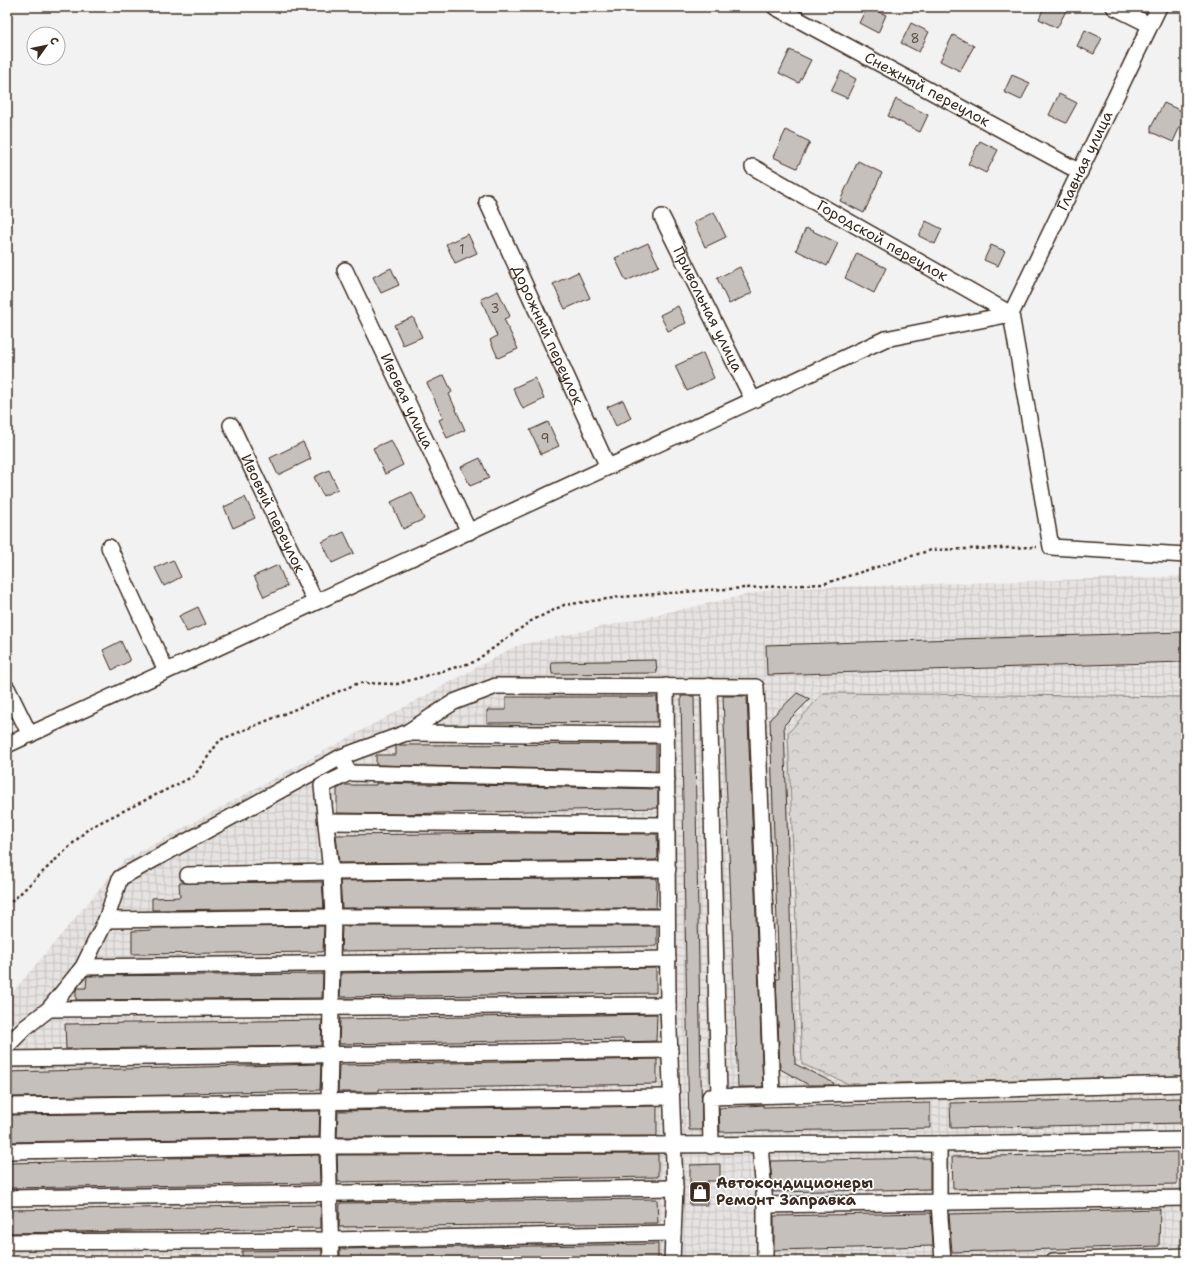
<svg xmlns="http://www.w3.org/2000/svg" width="1193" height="1268" font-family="'Shantell Sans',sans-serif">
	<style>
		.industrial { fill: url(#industrial-grid) }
		.forest { fill: url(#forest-crowns); stroke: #8a8078 }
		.building { fill: #c6c0bd; stroke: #3b2a1e }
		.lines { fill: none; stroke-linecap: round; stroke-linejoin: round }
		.minor-casing { stroke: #3b2a1e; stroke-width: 18 }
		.path { stroke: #3b2a1e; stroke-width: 2.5; stroke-dasharray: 3 3; stroke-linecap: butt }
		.minor { stroke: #fff; stroke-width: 15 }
		.labels { text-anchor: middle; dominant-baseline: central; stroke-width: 3.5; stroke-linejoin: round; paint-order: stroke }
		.number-label { font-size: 13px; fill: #5e5046 }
		.street-label { font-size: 15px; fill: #3b2a1e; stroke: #fff }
		.poi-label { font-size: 15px; font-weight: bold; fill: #3b2a1e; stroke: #fff; text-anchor: start }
	</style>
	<defs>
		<pattern id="industrial-grid" width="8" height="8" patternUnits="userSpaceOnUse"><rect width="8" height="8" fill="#e6e3e2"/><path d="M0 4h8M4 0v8" fill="none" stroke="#c6c3c1"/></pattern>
		<pattern id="forest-crowns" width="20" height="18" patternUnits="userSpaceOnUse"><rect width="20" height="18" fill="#d8d5d2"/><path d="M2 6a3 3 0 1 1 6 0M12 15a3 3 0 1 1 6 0" fill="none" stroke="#bab7b4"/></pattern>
	</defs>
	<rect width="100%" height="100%" fill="#f3f2f2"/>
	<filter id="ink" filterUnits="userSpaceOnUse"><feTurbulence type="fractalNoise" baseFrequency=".025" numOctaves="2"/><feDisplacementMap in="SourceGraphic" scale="8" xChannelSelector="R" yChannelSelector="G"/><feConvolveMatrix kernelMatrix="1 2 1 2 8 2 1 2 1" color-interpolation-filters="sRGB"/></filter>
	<g filter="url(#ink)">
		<!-- industrial -->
		<path class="industrial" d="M 1186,576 L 1186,697 L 823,693 L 788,733 L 802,1064 L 849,1084 L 1186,1076 L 1184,1261 L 7,1261 L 7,999 L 123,861 L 516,646 L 772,589 Z"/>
		<!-- forest -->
		<path class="forest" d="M 823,693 L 1186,697 L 1186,1076 L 849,1084 L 802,1064 L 788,733 Z"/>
		<!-- building -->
		<path class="building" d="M 867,7 L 886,15 L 878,33 L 859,23 Z
			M 1044,7 L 1068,7 L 1057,28 L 1039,19 Z
			M 911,23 L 929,32 L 919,52 L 901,43 Z
			M 1085,30 L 1102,38 L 1094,54 L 1077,46 Z
			M 953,35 L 974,46 L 960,71 L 940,61 Z
			M 790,50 L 811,60 L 799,83 L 779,73 Z
			M 841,71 L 856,79 L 847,98 L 831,91 Z
			M 1012,75 L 1030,83 L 1021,100 L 1004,92 Z
			M 1059,94 L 1077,103 L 1066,123 L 1049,115 Z
			M 896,99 L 928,115 L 920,132 L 888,116 Z
			M 1164,103 L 1186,113 L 1173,142 L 1151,132 L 1151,127 Z
			M 786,130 L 810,142 L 797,168 L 773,157 Z
			M 980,141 L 998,150 L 986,173 L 968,164 Z
			M 858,161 L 882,173 L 864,213 L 840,201 Z
			M 714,212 L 726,237 L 705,247 L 694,222 Z
			M 926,221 L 942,229 L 935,244 L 919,236 Z
			M 806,228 L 838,243 L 827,266 L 796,250 Z
			M 468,234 L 477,253 L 455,263 L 446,244 Z
			M 648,243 L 659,266 L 626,281 L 615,258 Z
			M 991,245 L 1005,251 L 998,266 L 984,260 Z
			M 857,253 L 886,268 L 874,293 L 845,278 Z
			M 740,267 L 752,293 L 729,304 L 717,278 Z
			M 391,268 L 399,285 L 381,293 L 373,277 Z
			M 578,272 L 590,298 L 565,309 L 553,284 Z
			M 498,291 L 510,316 L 504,319 L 518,349 L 498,358 L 490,340 L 497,336 L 481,299 Z
			M 678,306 L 686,323 L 668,331 L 660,315 Z
			M 413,317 L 422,337 L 403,345 L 394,325 Z
			M 703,353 L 714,378 L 687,391 L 675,366 Z
			M 444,375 L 452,392 L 449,394 L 465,430 L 447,438 L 439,420 L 443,418 L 427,383 Z
			M 535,378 L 544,399 L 523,409 L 513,388 Z
			M 623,400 L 631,418 L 616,426 L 607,407 Z
			M 548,422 L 559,446 L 541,454 L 530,430 Z
			M 391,440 L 403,465 L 385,474 L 373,448 Z
			M 303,442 L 311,459 L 278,475 L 270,458 Z
			M 480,458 L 489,478 L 470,486 L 461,467 Z
			M 329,470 L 338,489 L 323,496 L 314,477 Z
			M 412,492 L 424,519 L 403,529 L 391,502 Z
			M 245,497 L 255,518 L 233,528 L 224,507 Z
			M 344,532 L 354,553 L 332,563 L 322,542 Z
			M 173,560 L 181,577 L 164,586 L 155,568 Z
			M 278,565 L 287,586 L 264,597 L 254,576 Z
			M 198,607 L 206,624 L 187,632 L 179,616 Z
			M 1182,632 L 1183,662 L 767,675 L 766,645 Z
			M 121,641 L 130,661 L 112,670 L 103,650 Z
			M 656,660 L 657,673 L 552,674 L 551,662 Z
			M 797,693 L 810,699 L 784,725 L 795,1064 L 834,1083 L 833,1085 L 809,1085 L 780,1069 L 776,979 L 779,979 L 770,719 Z
			M 681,696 L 694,696 L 702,1130 L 689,1130 Z
			M 723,696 L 747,696 L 763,1087 L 738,1087 Z
			M 506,697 L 657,697 L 657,722 L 487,723 L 487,710 L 506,710 Z
			M 656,744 L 656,771 L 376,765 L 376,755 L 396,755 L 396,746 L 400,745 Z
			M 376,783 L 658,789 L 658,808 L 399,814 L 337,813 L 337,789 L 344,785 L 376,785 Z
			M 524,833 L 657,834 L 658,857 L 656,860 L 339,863 L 336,835 Z
			M 657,878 L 656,908 L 342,908 L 340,881 Z
			M 275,882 L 322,882 L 324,908 L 152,910 L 152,898 L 180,897 L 179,883 Z
			M 324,926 L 323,951 L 321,952 L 132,954 L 132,931 L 152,930 L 152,928 Z
			M 342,926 L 657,926 L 657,946 L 341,951 Z
			M 656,968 L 656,993 L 340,997 L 341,973 Z
			M 323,974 L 322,998 L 76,1000 L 76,990 L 78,988 L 86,988 L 87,976 Z
			M 657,1014 L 656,1041 L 624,1042 L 624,1039 L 339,1044 L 340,1019 Z
			M 322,1020 L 321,1046 L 66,1049 L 65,1024 Z
			M 657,1059 L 657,1084 L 379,1089 L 379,1092 L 338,1092 L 339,1065 Z
			M 321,1064 L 320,1090 L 184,1093 L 184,1095 L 7,1097 L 7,1072 Z
			M 1181,1098 L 1182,1123 L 951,1128 L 950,1103 Z
			M 930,1103 L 930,1128 L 720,1132 L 719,1108 L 763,1105 L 763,1107 Z
			M 657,1106 L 657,1136 L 337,1137 L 338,1111 Z
			M 320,1111 L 319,1137 L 7,1142 L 7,1115 Z
			M 1177,1152 L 1177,1184 L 953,1189 L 952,1157 Z
			M 658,1154 L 658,1177 L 338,1182 L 337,1155 Z
			M 319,1155 L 320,1183 L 7,1188 L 7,1163 L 165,1160 L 165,1158 Z
			M 930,1158 L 930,1189 L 773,1192 L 770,1161 Z
			M 720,1164 L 720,1181 L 707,1181 L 707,1205 L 690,1205 L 690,1165 Z
			M 657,1199 L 658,1223 L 339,1227 L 340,1203 Z
			M 321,1205 L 321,1228 L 7,1233 L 7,1210 Z
			M 1160,1209 L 1159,1246 L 952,1252 L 949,1214 Z
			M 931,1213 L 933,1246 L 774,1250 L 774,1216 Z
			M 658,1244 L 658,1261 L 340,1261 L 340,1249 Z
			M 322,1250 L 322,1261 L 242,1261 L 242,1251 Z"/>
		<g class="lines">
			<!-- minor casing -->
			<g class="minor-casing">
				<g id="minor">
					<path id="s1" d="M 775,7 L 1080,172"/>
					<path d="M 1114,7 L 1150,25"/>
					<path id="s2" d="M 753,167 L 1011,314"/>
					<path id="s3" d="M 487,202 L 608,467"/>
					<path id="s4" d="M 662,217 L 753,400"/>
					<path id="s5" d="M 345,270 L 469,532"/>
					<path d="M 1011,314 L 1051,547 L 1186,555"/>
					<path id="s6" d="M 1011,314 L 1159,7"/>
					<path id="s7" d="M 231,425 L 315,601"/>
					<path d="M 109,547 L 166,671"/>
					<path d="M 666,686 L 668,1005 L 675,1188 L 672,1261"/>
					<path d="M 709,686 L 719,1096"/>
					<path d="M 7,688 L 30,735"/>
					<path d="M 406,733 L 666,735"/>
					<path d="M 7,745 L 885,339 L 1011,314"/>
					<path d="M 345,765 L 349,773 L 667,780"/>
					<path d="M 327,822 L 666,825"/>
					<path d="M 188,875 L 331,872 L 668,869"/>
					<path d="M 106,920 L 333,917 L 667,917"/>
					<path d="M 83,967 L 668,959"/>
					<path d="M 49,1009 L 668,1005"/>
					<path d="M 7,1046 L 26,1027 L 49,1009 L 83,967 L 106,920 L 120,878 L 341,757 L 406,733 L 454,702 L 496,686 L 756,687 L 772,1095"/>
					<path d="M 7,1059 L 670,1050"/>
					<path d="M 7,1106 L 670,1097"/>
					<path d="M 939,1144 L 939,1202 L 943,1261"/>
					<path d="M 760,1145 L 765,1205 L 765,1261"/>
					<path d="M 711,1146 L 710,1097 L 1184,1084"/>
					<path d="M 7,1151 L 328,1146 L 939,1144 L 1186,1140"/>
					<path d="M 7,1198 L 675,1188"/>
					<path d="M 765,1205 L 1186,1198"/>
					<path d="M 7,1242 L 330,1240 L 673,1233"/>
					<path d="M 331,1261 L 328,1146 L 333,917 L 331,872 L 322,786 L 349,773"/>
					<path d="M 1053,1261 L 1186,1256"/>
				</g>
			</g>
			<!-- path -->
			<path class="path" d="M 7,906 L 89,828 L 194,776 L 220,740 L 359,683 L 397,684 L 474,662 L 531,621 L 564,605 L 621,597 L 708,590 L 823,584 L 931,550 L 1037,547"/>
			<!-- minor -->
			<use href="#minor" class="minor"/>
		</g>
	</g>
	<!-- icons -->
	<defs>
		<g id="shop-square" transform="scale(1.15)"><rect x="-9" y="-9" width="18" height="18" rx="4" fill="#3b2a1e" stroke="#fff"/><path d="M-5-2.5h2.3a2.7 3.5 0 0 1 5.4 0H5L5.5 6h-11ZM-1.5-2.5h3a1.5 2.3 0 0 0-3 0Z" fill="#fff"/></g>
	</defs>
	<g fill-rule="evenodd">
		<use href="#shop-square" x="700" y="1192"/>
	</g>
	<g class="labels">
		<!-- number labels -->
		<g class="number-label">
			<text x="915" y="38">8</text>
			<text x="462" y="249">1</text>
			<text x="495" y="308">3</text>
			<text x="545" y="438">9</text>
		</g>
		<!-- street labels -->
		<g class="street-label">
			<text stroke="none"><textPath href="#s1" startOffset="173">Снежный переулок</textPath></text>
			<text stroke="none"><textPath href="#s6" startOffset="170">Главная улица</textPath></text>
			<text stroke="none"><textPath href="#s2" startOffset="149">Городской переулок</textPath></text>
			<text stroke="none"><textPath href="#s4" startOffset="103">Привольная улица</textPath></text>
			<text stroke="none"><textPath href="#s3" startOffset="146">Дорожный переулок</textPath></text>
			<text stroke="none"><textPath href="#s5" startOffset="145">Ивовая улица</textPath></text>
			<text stroke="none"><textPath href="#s7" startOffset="98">Ивовый переулок</textPath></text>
		</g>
		<!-- poi labels -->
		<g class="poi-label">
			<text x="716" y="1183">Автокондиционеры<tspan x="716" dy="17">Ремонт Заправка</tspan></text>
		</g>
	</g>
	<!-- margin -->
	<rect width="1193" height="1268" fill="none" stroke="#fff" stroke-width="24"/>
	<rect x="12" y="12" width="1169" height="1244" fill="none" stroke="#3b2a1e" stroke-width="1.5" filter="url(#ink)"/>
	<!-- north arrow -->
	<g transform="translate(46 46) rotate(57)"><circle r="19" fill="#ffffff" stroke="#b1aaa5"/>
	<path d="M0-3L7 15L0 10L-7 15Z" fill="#3b2a1e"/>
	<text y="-6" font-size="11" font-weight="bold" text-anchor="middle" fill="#3b2a1e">С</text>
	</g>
</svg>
